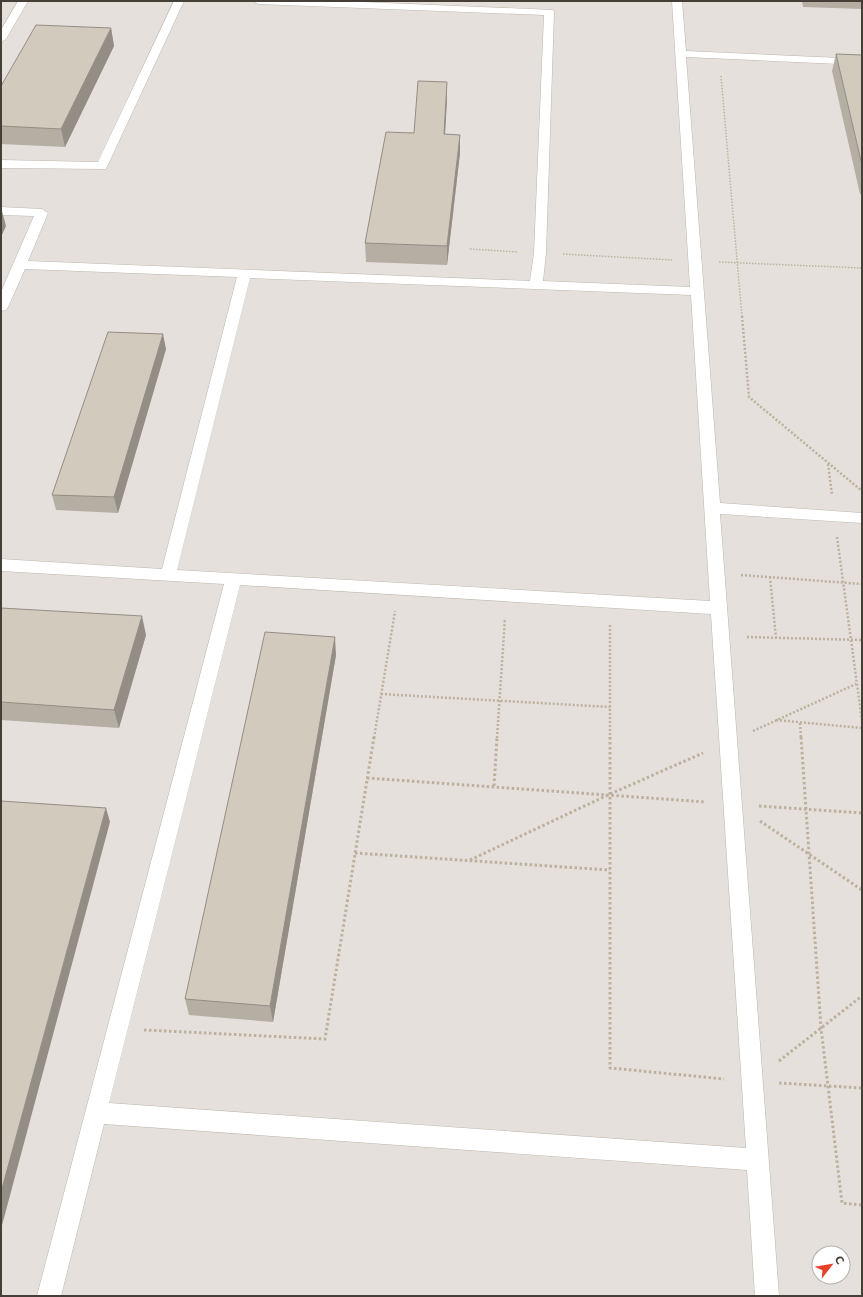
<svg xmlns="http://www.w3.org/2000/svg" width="863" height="1297" font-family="Commissioner,sans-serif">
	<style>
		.industrial { fill: #e5e0dc; fill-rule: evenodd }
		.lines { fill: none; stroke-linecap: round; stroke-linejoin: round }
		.service-casing { stroke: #bdb6ab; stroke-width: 1 }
		.path-far2 { stroke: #bdb19d; stroke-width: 1.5; stroke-dasharray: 1.5 1.5; stroke-linecap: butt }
		.path-far1 { stroke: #bdb19d; stroke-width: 2.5; stroke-dasharray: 2 2; stroke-linecap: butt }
		.path { stroke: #bdb19d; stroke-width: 3; stroke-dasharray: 2.5 2.5; stroke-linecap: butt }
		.service { fill: #fff; fill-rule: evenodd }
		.wall { fill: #b5aea3 }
		.shaded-wall { fill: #948d85 }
		.building { fill: #d3cabe; stroke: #948d85 }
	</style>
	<rect width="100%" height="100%" fill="#f2efe7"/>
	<!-- industrial -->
	<path class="industrial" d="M 1,1 L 862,1 L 862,1296 L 1,1296 ZM 819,1253 L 843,1253 L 843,1277 L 819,1277 Z"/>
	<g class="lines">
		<!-- service casing -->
		<g class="service-casing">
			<path id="service" d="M 18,1 L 28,1 L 6,39 L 1,42 L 1,30 Z
				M 174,1 L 184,1 L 106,169 L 1,168 L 1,160 L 98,162 Z
				M 253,1 L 339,1 L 553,10 L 554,12 L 546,253 L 543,281 L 690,287 L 672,1 L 682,1 L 686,51 L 862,59 L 862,65 L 686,57 L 720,503 L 862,513 L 862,523 L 720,514 L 779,1296 L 755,1296 L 747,1170 L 104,1124 L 61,1296 L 37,1296 L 224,584 L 1,571 L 1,559 L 162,569 L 237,277 L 25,269 L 8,307 L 6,310 L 1,311 L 1,292 L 34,216 L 1,215 L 1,207 L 42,209 L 48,213 L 28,261 L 530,281 L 534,253 L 544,15 L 258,4 ZM 250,278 L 691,295 L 710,601 L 177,570 ZM 240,585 L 711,614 L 746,1148 L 109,1103 Z"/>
		</g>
		<!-- path-far2 -->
		<path class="path-far2" d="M 721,76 L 742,317
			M 470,249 L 518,252
			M 563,254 L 672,260
			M 719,262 L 862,268"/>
		<!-- path-far1 -->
		<path class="path-far1" d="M 742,316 L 749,397 L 862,491
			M 828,464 L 832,495
			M 837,537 L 862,721
			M 741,575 L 862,584
			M 770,577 L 776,638
			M 610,625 L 610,738
			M 747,637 L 862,640
			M 381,694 L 610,707
			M 776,720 L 862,728
			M 800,723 L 801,738
			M 753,731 L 856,684
			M 374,738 L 395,611
			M 497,738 L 505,618"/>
		<!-- path -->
		<path class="path" d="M 610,737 L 610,1068 L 724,1079
			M 801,737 L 821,1028 L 842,1203 L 862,1205
			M 367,778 L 706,802
			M 494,786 L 497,737
			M 759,806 L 862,813
			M 760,821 L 862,890
			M 355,853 L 610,870
			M 470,860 L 610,794 L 703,753
			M 144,1030 L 325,1039 L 374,737
			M 779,1061 L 862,996
			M 779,1083 L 862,1088"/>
		<!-- service -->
		<use href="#service" class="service"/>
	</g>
	<!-- wall -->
	<path class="wall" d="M 802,1 L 862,1 L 862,9 L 803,7 Z
		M 111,28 L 114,46 L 65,147 L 1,144 L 1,86 Z
		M 836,54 L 862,55 L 862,194 L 860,194 L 832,71 Z
		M 447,99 L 445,134 L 460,135 L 460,153 L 447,265 L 366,262 L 365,243 L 414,133 Z
		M 166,349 L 118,513 L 56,510 L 52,495 Z
		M 1,608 L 146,635 L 119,728 L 1,720 Z
		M 336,655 L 273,1022 L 189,1015 L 185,999 Z"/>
	<!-- shaded-wall -->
	<path class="shaded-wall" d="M 111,28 L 114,46 L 65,147 L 61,129 Z
		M 447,82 L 447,99 L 444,152 L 444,134 Z
		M 460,135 L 460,153 L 447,265 L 447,246 Z
		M 2,211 L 6,226 L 1,237 L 1,214 Z
		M 163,334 L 166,349 L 118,513 L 114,497 Z
		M 142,616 L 146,635 L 119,728 L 114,710 Z
		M 335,637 L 336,655 L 273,1022 L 270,1006 Z
		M 106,808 L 110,822 L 1,1229 L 1,1192 Z"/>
	<!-- building -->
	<path class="building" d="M 36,25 L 111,28 L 61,129 L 1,126 L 1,86 Z
		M 836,54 L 862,55 L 862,165 Z
		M 418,81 L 447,82 L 444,134 L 460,135 L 447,246 L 365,243 L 386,132 L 414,133 Z
		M 108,332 L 163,334 L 114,497 L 52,495 Z
		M 1,608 L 142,616 L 114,710 L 1,702 Z
		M 265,632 L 335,637 L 270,1006 L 185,999 Z
		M 1,801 L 106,808 L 1,1192 Z"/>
	<!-- border -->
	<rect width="863" height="1297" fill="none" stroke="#453f37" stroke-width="4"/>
	<!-- north arrow -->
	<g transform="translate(831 1265) rotate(59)"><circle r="19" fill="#ffffff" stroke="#b5b2af"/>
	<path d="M0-3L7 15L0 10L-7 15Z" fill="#e7412a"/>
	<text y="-6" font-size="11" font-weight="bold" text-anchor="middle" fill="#453f37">С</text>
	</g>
</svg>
